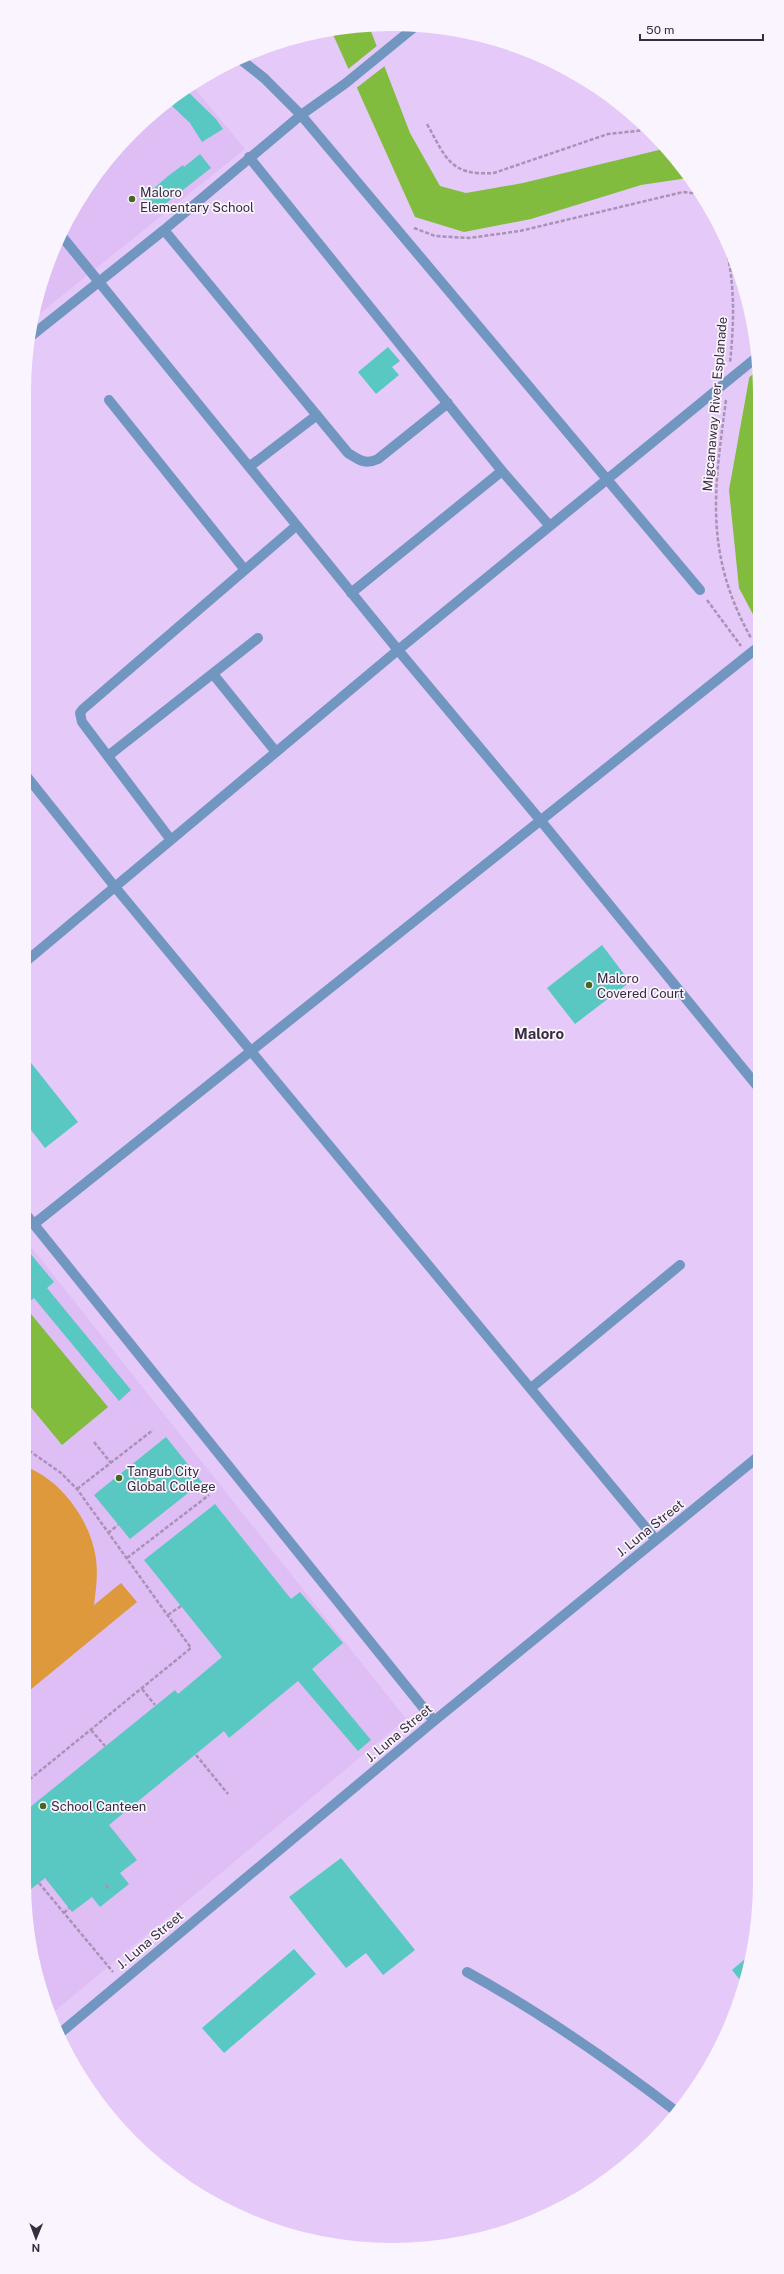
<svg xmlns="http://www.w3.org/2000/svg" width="784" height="2274" font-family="'Public Sans',sans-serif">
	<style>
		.built { fill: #debef4 }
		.green { fill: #dd993b }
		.water { fill: #81bc3e }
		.pier { fill: #e5c9f8 }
		.building { fill: #59c7c2 }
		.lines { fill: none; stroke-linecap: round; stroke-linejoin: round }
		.path { stroke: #a892b6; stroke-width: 2.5; stroke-dasharray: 4 2; stroke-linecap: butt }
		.minor { stroke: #7197c1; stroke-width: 10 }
		.poi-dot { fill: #45681f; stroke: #f9f4fe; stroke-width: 1.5 }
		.labels { text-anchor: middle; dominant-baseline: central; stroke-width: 3.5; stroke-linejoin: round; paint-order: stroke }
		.poi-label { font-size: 13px; fill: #382d3f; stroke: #f9f4fe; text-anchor: start }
		.street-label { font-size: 13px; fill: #382d3f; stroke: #f9f4fe }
		.quarter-label { font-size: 15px; font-weight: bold; fill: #382d3f; stroke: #f9f4fe }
	</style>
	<rect width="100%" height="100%" fill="#e5c9f8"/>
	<!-- built -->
	<path class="built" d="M 192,85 L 245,149 L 34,318 L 36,297 L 62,229 L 100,168 L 149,115 Z
		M 24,1238 L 406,1719 L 50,2015 L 31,1954 L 24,1882 Z"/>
	<!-- green -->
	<path class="green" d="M 24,1466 C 61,1479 91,1521 96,1559 C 98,1575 96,1589 94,1605 L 121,1583 L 137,1602 L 24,1695 Z"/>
	<!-- water -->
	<path class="water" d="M 369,26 L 410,133 L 440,186 L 466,193 L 523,183 L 667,148 L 688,178 L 641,185 L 531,219 L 464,232 L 415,217 L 331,30 L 344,27 Z
		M 756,340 L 757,344 L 757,622 L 739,588 L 729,490 Z
		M 31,1314 L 108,1407 L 62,1445 L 24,1399 L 24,1320 Z"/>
	<!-- pier -->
	<path class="pier" d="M 378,45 L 386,65 L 355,89 L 347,70 Z
		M 757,344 L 757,371 L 747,379 L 752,348 Z"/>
	<!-- building -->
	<path class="building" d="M 187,91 L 216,119 L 223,129 L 202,142 L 190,123 L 172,106 Z
		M 200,154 L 211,168 L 155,212 L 143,198 L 168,176 L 183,165 L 184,167 Z
		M 388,347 L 400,361 L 392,367 L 399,375 L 376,394 L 358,372 Z
		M 602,945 L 630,982 L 575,1024 L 547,988 Z
		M 24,1054 L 78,1122 L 45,1148 L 24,1121 Z
		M 24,1246 L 54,1282 L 47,1288 L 131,1390 L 119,1401 L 34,1298 L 24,1307 Z
		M 166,1437 L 202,1482 L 130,1539 L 94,1495 Z
		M 215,1504 L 291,1599 L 300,1592 L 343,1643 L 312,1669 L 371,1740 L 358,1751 L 298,1681 L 229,1738 L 224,1731 L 109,1825 L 137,1860 L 120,1873 L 129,1884 L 100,1907 L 92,1897 L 72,1912 L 45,1878 L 25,1894 L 24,1812 L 175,1690 L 178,1694 L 222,1657 L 144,1560 Z
		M 341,1858 L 415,1950 L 383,1975 L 366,1953 L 346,1968 L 289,1897 Z
		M 294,1949 L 316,1974 L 224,2053 L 202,2028 Z
		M 751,1954 L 748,1977 L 744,1985 L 732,1970 Z"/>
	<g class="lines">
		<!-- path -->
		<path class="path" d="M 427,124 C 446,158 450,176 494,173 L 608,134 L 646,130
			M 721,227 C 735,277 735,312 730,363
			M 414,228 L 435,236 L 469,238 L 520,231 L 683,192 L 699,194
			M 726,400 C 714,491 704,553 751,638
			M 707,600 L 741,646
			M 94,1442 L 111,1463
			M 24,1447 L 61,1473 L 77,1489 L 191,1648 L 24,1784
			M 77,1489 L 153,1430
			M 108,1533 L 118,1525
			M 127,1558 L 209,1495
			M 168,1615 L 181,1606
			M 142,1689 L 155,1705
			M 91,1730 L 105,1746
			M 196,1755 L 228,1794
			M 39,1883 L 113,1972
			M 106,1885 L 110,1890
			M 64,1913 L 69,1908"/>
		<!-- minor -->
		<path class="minor" d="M 240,59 L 264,78 L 301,115 L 700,590
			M 249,157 L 502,471 L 549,525
			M 164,230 L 348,453 C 359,460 365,465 378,459 L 448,403
			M 60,234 L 398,650 L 541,821 L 758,1087
			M 31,336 L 164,230 L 301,115 L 346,83 L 417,25
			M 109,400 L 245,570
			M 249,467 L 317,415
			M 351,593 L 502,471
			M 213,674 L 276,752
			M 108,756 L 258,638
			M 24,773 L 115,887 L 656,1540
			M 171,840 L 82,722 L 80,713 L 83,709 L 296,526
			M 24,963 L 398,650 L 757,357
			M 24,1212 L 434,1721
			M 34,1224 L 757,648
			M 531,1388 L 680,1265
			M 467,1972 C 543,2014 608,2059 677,2112
			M 59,2034 L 434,1721 L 759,1456"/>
	</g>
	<!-- markers -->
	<g class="poi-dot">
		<circle cx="132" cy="199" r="4"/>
		<circle cx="589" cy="985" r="4"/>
		<circle cx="119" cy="1478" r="4"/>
		<circle cx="43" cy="1806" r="4"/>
	</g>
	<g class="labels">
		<!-- poi labels -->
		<g class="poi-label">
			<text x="140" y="192">Maloro<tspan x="140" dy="15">Elementary School</tspan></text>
			<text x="597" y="978">Maloro<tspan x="597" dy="15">Covered Court</tspan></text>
			<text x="127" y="1471">Tangub City<tspan x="127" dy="15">Global College</tspan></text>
			<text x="51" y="1806">School Canteen</text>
		</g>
		<!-- street labels -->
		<g class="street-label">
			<text transform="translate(715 404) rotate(-85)">Migcanaway River Esplanade</text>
			<text transform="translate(650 1528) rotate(-39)">J. Luna Street</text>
			<text transform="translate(399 1733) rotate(-40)">J. Luna Street</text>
			<text transform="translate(150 1940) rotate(-40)">J. Luna Street</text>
		</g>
		<!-- quarter labels -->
		<g class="quarter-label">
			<text x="539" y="1033">Maloro</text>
		</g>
	</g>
	<!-- crop -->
	<path d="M0 0H784V2274H0ZM392 31H392A361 361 0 0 1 753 392V1882A361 361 0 0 1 392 2243H392A361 361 0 0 1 31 1882V392A361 361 0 0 1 392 31Z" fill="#f9f4fe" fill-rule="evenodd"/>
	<!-- north arrow -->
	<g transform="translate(36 2238) rotate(181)" stroke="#f9f4fe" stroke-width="3" paint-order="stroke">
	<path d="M0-3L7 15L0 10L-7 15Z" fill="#382d3f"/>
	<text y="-6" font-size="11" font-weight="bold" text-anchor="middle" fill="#382d3f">N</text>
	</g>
	<!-- scale -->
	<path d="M640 34v6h123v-6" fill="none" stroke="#382d3f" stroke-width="2"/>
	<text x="646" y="34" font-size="12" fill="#382d3f" stroke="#f9f4fe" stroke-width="3" paint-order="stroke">50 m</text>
</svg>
